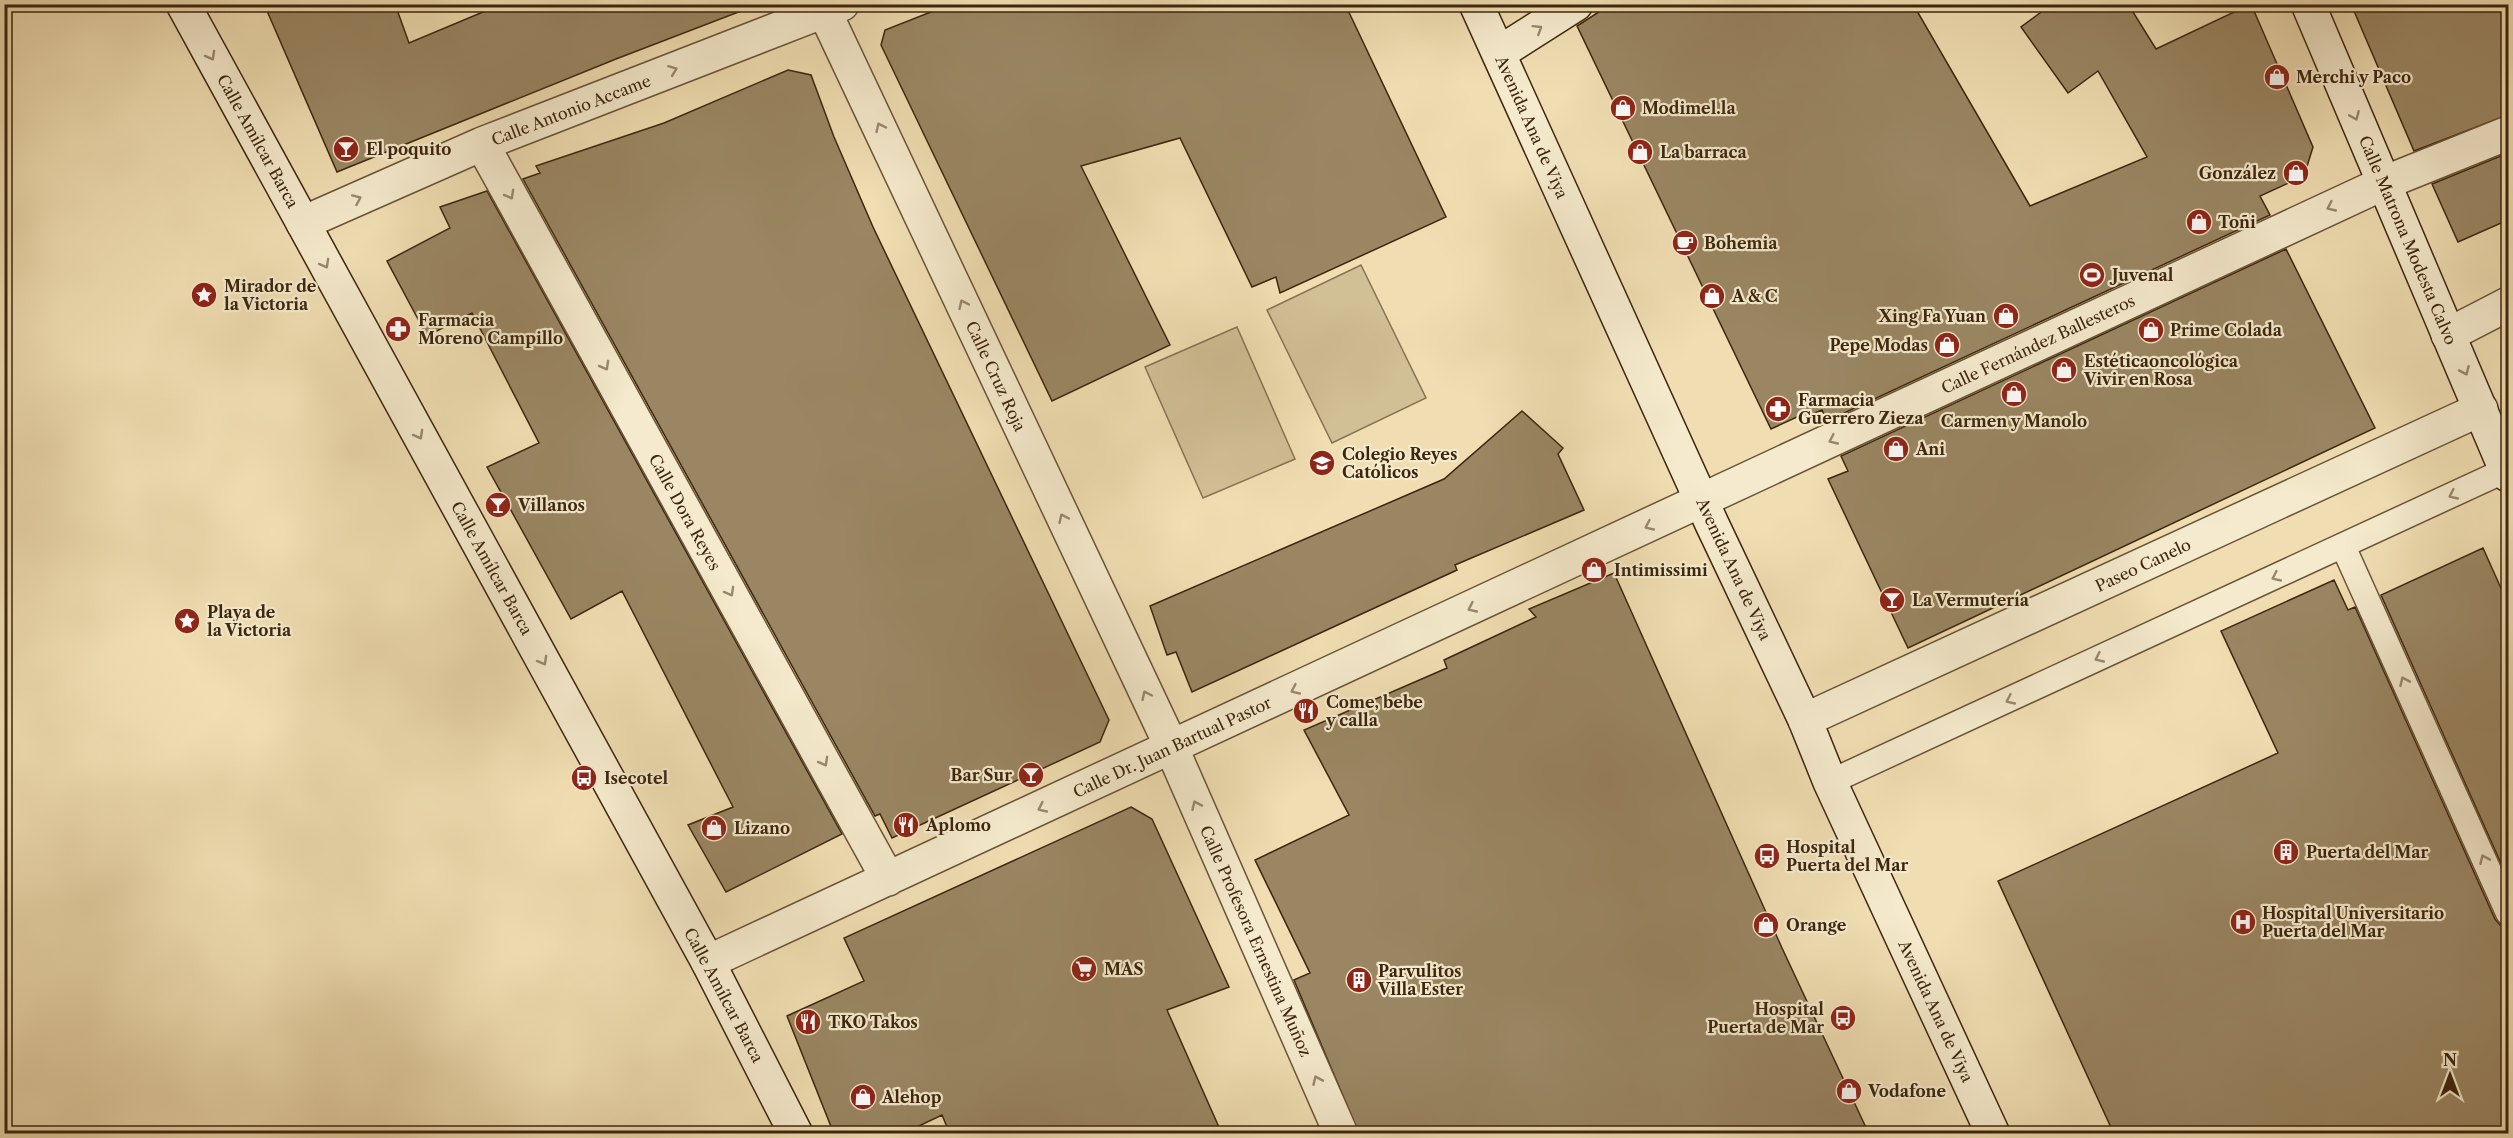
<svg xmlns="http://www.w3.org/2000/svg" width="2513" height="1138" font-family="'Libre Caslon Text',serif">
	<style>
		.green { fill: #d1bf96; stroke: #867252; stroke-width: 1.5 }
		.building { fill: #9a8663; stroke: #3c260e; stroke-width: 1.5 }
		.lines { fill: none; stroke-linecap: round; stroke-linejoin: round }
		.lane-casing { stroke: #695437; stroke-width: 27 }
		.street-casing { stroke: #695437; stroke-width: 36 }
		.secondary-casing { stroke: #3c260e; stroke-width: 36 }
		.lane { stroke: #f5eacd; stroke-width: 24 }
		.street { stroke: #f5eacd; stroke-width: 33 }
		.secondary { stroke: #f5eacd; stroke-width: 33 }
		.oneway { stroke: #98886e }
		.labels { text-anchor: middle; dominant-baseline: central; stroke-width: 4.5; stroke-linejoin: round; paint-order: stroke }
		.poi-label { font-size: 16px; font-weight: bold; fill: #3c260e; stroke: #f5eacd; text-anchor: start }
		.street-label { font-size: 16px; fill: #3c260e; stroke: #f5eacd }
	</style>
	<rect width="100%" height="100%" fill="#f0deb2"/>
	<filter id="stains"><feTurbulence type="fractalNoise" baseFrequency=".00333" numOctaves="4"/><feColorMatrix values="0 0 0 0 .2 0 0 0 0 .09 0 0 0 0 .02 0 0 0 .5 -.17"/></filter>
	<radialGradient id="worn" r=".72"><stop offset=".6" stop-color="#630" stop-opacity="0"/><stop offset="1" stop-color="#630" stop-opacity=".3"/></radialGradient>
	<!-- green -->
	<path class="green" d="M 1361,265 L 1426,398 L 1332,443 L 1267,310 Z
		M 1237,327 L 1295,459 L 1203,498 L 1145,367 Z"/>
	<!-- building -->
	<path class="building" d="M 264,4 L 395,4 L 409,43 L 502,4 L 749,4 L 749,8 L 616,59 L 337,172 Z
		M 951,4 L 1345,4 L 1446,217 L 1280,293 L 1276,277 L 1252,287 L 1180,138 L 1081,166 L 1170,345 L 1052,401 L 881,45 L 885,30 Z
		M 1611,4 L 1913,4 L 2030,206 L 2147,157 L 2098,71 L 2068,93 L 2021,27 L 2052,4 L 2128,4 L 2156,49 L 2251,4 L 2313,147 L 2304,176 L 2260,196 L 2270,215 L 1827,421 L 1822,410 L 1800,419 L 1799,416 L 1771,429 L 1577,26 Z
		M 2351,4 L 2508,4 L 2508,115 L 2414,151 Z
		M 788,70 L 811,75 L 834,137 L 873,227 L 1109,720 L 1100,742 L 892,838 L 880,814 L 875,816 L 523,179 L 540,173 L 536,166 L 664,123 Z
		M 2508,153 L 2508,220 L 2458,242 L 2432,184 Z
		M 487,191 L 842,834 L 726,892 L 688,825 L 733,807 L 622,591 L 571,619 L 487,467 L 539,443 L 472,313 L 427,336 L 387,261 L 450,228 L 440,207 Z
		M 2286,249 L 2375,428 L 1908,648 L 1828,479 L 1848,471 L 1841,456 Z
		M 1522,411 L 1563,448 L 1558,454 L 1584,510 L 1455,565 L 1457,570 L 1192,692 L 1176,652 L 1167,655 L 1150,606 L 1444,479 Z
		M 2483,548 L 2508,604 L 2508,879 L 2381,595 Z
		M 1614,573 L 1782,948 L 1869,1134 L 1359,1134 L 1294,980 L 1310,973 L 1255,860 L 1349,815 L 1304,730 L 1447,668 L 1444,660 L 1536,617 L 1529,609 Z
		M 2334,580 L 2348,610 L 2355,607 L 2495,919 L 2500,925 L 2508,927 L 2508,1134 L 2114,1134 L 1998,881 L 2278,753 L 2221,631 Z
		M 1131,807 L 1152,819 L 1229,987 L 1167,1010 L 1222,1134 L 950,1134 L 942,1115 L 902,1134 L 834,1134 L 787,1016 L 864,981 L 844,938 Z"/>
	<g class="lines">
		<!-- lane casing -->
		<g class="lane-casing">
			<path id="lane" d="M 2343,546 L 2508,913
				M 1830,782 L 2506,470"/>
		</g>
		<!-- street casing -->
		<g class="street-casing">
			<path id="street" d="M 821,4 L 1165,733 L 1341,1134
				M 482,144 L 888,879
				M 303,223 L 482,144 L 842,4
				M 2448,335 L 2508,304
				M 1805,720 L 2481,409
				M 708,962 L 2384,183 L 2508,133"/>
		</g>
		<!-- secondary casing -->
		<g class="secondary-casing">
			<path id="secondary" d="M 183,4 L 708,962 L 796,1134
				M 1476,4 L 1712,524 L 1805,720 L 1830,782 L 1993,1134
				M 2308,4 L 2508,475
				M 1499,53 L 1576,4"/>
		</g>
		<!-- lane -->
		<use href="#lane" class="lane"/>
		<!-- street -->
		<use href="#street" class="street"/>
		<!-- secondary -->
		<use href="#secondary" class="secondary"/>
	</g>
	<!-- one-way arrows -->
	<defs><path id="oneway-chevron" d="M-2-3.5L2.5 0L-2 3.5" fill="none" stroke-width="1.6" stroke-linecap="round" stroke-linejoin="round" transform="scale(1.5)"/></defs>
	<g class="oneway">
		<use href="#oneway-chevron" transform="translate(1538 29) rotate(-32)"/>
		<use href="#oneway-chevron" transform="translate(211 56) rotate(61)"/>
		<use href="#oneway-chevron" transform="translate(673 70) rotate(-21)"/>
		<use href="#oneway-chevron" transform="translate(2355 116) rotate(67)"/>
		<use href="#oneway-chevron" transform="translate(880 127) rotate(-115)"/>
		<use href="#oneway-chevron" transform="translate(510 195) rotate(61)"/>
		<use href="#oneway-chevron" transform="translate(357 199) rotate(-24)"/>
		<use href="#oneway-chevron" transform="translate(2331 207) rotate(155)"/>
		<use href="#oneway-chevron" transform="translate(325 264) rotate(61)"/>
		<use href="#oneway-chevron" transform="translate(963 304) rotate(-115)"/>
		<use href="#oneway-chevron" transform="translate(605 366) rotate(61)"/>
		<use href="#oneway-chevron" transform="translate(2465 371) rotate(66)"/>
		<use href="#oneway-chevron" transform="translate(419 435) rotate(61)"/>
		<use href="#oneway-chevron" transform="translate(1833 440) rotate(155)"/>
		<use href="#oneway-chevron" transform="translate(2453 495) rotate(155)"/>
		<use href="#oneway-chevron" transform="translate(1063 518) rotate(-115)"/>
		<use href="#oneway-chevron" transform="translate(1649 526) rotate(155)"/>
		<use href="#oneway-chevron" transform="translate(2276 577) rotate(155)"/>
		<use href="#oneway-chevron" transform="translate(730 592) rotate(61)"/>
		<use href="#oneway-chevron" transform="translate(1472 608) rotate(155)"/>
		<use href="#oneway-chevron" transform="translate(2099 658) rotate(155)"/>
		<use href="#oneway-chevron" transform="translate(543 661) rotate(61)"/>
		<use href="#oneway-chevron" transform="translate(2404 681) rotate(-114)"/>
		<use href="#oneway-chevron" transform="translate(1295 690) rotate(155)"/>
		<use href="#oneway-chevron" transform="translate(1146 695) rotate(-115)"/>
		<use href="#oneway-chevron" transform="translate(2010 700) rotate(155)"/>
		<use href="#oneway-chevron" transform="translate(824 762) rotate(61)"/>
		<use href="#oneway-chevron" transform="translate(1196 805) rotate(-114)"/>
		<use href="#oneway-chevron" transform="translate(1042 808) rotate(155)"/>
		<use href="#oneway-chevron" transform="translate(2484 859) rotate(-114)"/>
		<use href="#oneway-chevron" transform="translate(1317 1080) rotate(-114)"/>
	</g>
	<!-- icons -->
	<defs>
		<g id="shop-disc" transform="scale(1.35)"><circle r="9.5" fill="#8f2418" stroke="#f5eacd"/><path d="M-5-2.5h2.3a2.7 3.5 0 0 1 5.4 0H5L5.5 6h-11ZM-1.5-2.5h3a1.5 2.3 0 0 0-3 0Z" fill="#fff"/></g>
		<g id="bar-disc" transform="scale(1.35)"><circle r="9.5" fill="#8f2418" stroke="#f5eacd"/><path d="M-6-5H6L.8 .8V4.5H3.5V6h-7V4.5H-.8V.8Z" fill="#fff"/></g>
		<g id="cafe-disc" transform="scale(1.35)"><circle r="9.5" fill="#8f2418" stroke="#f5eacd"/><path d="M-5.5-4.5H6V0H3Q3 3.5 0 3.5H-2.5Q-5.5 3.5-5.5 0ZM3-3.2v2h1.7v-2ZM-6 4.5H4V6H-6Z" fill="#fff"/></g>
		<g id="stadium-disc" transform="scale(1.35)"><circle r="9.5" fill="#8f2418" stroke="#f5eacd"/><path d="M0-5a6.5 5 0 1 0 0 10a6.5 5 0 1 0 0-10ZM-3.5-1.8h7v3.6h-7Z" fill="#fff"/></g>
		<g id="sight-disc" transform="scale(1.35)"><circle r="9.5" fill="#8f2418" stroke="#f5eacd"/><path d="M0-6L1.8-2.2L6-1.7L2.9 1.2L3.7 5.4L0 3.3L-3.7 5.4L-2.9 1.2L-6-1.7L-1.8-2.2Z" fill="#fff"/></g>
		<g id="pharmacy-disc" transform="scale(1.35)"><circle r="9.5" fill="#8f2418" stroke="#f5eacd"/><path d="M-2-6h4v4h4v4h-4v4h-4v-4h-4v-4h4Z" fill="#fff"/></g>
		<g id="school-disc" transform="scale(1.35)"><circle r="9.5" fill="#8f2418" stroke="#f5eacd"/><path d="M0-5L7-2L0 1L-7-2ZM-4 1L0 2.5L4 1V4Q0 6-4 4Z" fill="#fff"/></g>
		<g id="restaurant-disc" transform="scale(1.35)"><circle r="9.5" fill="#8f2418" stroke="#f5eacd"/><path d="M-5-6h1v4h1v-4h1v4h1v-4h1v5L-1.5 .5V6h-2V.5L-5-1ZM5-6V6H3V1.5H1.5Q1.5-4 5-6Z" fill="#fff"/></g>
		<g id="bus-disc" transform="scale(1.35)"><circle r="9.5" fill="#8f2418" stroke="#f5eacd"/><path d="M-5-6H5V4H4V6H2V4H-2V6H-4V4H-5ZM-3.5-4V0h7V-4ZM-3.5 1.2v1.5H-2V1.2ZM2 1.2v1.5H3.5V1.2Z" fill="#fff"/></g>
		<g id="building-disc" transform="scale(1.35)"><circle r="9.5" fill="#8f2418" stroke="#f5eacd"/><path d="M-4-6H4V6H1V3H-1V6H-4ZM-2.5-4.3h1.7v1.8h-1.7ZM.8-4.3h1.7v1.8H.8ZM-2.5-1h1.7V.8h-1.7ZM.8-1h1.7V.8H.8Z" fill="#fff"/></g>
		<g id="hospital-disc" transform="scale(1.35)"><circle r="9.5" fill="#8f2418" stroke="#f5eacd"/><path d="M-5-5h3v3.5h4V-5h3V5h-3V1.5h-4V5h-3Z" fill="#fff"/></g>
		<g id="supermarket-disc" transform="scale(1.35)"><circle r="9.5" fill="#8f2418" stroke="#f5eacd"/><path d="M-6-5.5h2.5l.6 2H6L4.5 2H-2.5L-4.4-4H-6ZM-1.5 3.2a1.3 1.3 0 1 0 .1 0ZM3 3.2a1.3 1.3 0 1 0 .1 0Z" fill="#fff"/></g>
	</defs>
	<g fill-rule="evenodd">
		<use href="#shop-disc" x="2277" y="77"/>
		<use href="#shop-disc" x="1623" y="108"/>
		<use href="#bar-disc" x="346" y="149"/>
		<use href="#shop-disc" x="1640" y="152"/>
		<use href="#shop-disc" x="2296" y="173"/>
		<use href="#shop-disc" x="2199" y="222"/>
		<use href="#cafe-disc" x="1685" y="243"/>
		<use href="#stadium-disc" x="2092" y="275"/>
		<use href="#sight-disc" x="204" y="295"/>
		<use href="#shop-disc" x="1712" y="296"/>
		<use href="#shop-disc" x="2006" y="316"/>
		<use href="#pharmacy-disc" x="398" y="329"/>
		<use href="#shop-disc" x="2151" y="330"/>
		<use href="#shop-disc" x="1947" y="345"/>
		<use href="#shop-disc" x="2064" y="370"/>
		<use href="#shop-disc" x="2014" y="394"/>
		<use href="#pharmacy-disc" x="1778" y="409"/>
		<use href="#shop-disc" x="1896" y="449"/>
		<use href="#school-disc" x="1322" y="463"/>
		<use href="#bar-disc" x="498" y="505"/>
		<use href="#shop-disc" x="1594" y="570"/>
		<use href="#bar-disc" x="1892" y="600"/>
		<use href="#sight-disc" x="187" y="621"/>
		<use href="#restaurant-disc" x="1306" y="711"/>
		<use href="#bar-disc" x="1031" y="775"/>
		<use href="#bus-disc" x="584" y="778"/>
		<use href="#restaurant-disc" x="906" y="825"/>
		<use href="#shop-disc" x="714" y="828"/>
		<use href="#building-disc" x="2286" y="852"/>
		<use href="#bus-disc" x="1767" y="856"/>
		<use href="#hospital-disc" x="2243" y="922"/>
		<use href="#shop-disc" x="1766" y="925"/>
		<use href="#supermarket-disc" x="1084" y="969"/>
		<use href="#building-disc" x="1359" y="980"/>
		<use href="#bus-disc" x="1843" y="1018"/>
		<use href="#restaurant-disc" x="808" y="1022"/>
		<use href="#shop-disc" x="1849" y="1091"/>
		<use href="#shop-disc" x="863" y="1097"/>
	</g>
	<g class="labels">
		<!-- poi labels -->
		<g class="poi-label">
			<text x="2296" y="77">Merchi y Paco</text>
			<text x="1642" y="108">Modimel.la</text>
			<text x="366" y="149">El poquito</text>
			<text x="1660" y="152">La barraca</text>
			<text x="2276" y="173" text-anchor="end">González</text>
			<text x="2218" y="222">Toñi</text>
			<text x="1704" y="243">Bohemia</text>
			<text x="2112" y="275">Juvenal</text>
			<text x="224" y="286">Mirador de<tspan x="224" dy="18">la Victoria</tspan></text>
			<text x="1732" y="296">A &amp; C</text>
			<text x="1986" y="316" text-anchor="end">Xing Fa Yuan</text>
			<text x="418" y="320">Farmacia<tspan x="418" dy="18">Moreno Campillo</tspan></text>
			<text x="2170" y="330">Prime Colada</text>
			<text x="1928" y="345" text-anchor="end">Pepe Modas</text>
			<text x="2084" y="361">Estéticaoncológica<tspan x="2084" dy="18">Vivir en Rosa</tspan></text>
			<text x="1798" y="400">Farmacia<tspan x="1798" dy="18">Guerrero Zieza</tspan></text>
			<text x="2014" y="421" text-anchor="middle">Carmen y Manolo</text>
			<text x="1916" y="449">Ani</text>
			<text x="1342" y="454">Colegio Reyes<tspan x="1342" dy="18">Católicos</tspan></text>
			<text x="518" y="505">Villanos</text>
			<text x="1614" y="570">Intimissimi</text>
			<text x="1912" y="600">La Vermutería</text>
			<text x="207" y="612">Playa de<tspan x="207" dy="18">la Victoria</tspan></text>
			<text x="1326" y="702">Come, bebe<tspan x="1326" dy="18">y calla</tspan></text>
			<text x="1012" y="775" text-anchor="end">Bar Sur</text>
			<text x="604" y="778">Isecotel</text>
			<text x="926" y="825">Aplomo</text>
			<text x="734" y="828">Lizano</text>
			<text x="1786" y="847">Hospital<tspan x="1786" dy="18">Puerta del Mar</tspan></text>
			<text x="2306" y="852">Puerta del Mar</text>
			<text x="2262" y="913">Hospital Universitario<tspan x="2262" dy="18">Puerta del Mar</tspan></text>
			<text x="1786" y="925">Orange</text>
			<text x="1104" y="969">MAS</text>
			<text x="1378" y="971">Parvulitos<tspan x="1378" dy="18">Villa Ester</tspan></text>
			<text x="1824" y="1009" text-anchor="end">Hospital<tspan x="1824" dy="18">Puerta de Mar</tspan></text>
			<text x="828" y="1022">TKO Takos</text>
			<text x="1868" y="1091">Vodafone</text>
			<text x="882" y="1097">Alehop</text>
		</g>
		<!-- street labels -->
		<g class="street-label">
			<text transform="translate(571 110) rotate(-21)">Calle Antonio Accame</text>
			<text transform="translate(1532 127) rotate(66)">Avenida Ana de Viya</text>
			<text transform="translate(258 141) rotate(61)">Calle Amílcar Barca</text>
			<text transform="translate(2408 240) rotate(67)">Calle Matrona Modesta Calvo</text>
			<text transform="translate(2038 344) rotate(-25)">Calle Fernández Ballesteros</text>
			<text transform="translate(996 376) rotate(65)">Calle Cruz Roja</text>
			<text transform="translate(685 512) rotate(61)">Calle Dora Reyes</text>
			<text transform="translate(2143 565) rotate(-25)">Paseo Canelo</text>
			<text transform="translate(492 568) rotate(61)">Calle Amílcar Barca</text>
			<text transform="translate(1734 569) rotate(65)">Avenida Ana de Viya</text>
			<text transform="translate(1172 747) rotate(-25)">Calle Dr. Juan Bartual Pastor</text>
			<text transform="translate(1256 941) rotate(66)">Calle Profesora Ernestina Muñoz</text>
			<text transform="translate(724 995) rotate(62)">Calle Amílcar Barca</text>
			<text transform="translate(1936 1011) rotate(65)">Avenida Ana de Viya</text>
		</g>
	</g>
	<!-- margin -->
	<rect width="2513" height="1138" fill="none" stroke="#f0deb2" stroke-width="24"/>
	<rect x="6" y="6" width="2501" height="1126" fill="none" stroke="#3c260e" stroke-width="3"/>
	<rect x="12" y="12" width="2489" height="1114" fill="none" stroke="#3c260e" stroke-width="1.5"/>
	<!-- north arrow -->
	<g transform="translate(2450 1075)" stroke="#f5eacd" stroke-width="4.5" paint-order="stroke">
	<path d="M0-4.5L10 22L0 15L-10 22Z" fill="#3c260e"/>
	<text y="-9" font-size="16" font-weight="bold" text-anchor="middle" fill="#3c260e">N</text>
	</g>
	<rect width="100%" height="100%" filter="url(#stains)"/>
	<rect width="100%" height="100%" fill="url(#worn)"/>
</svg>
